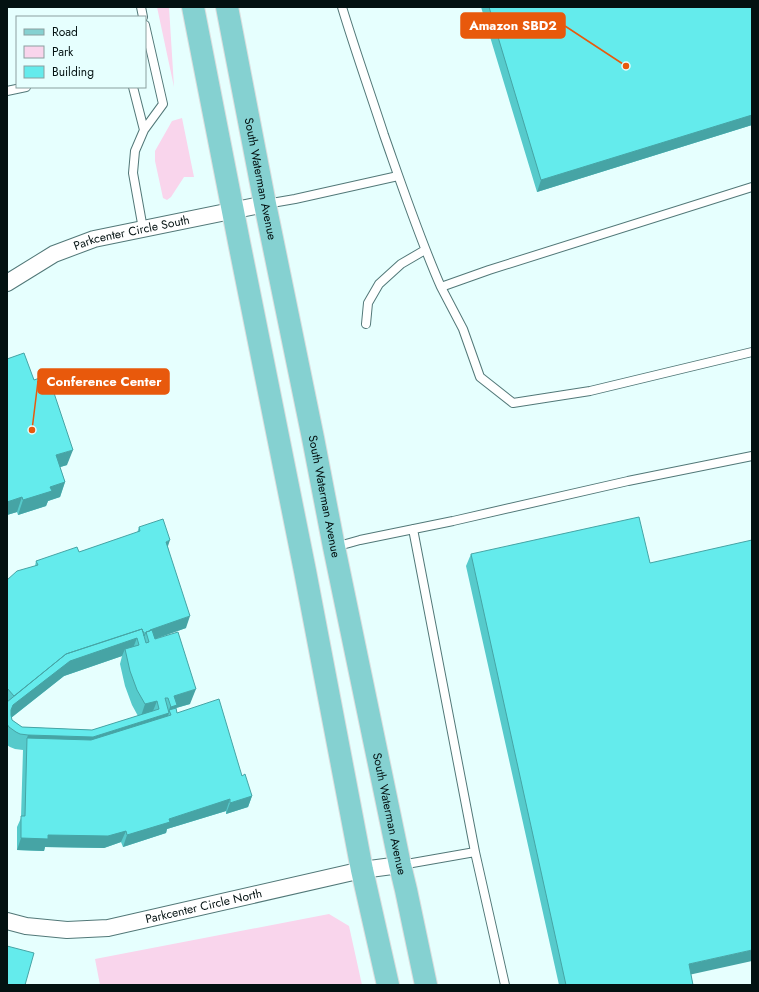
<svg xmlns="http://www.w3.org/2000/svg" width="759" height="992" font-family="Jost,sans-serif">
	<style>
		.green { fill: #f9d5ec }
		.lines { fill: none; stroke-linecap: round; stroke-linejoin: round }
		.service-casing { stroke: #527878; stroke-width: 10 }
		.minor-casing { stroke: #527878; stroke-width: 18 }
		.primary-casing { stroke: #dcdede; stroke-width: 24 }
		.service { stroke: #fff; stroke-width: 8 }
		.minor { stroke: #fff; stroke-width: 16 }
		.primary { stroke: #85d1d1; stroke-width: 22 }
		.wall { fill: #56cacb; fill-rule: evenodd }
		.shaded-wall { fill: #46a4a5 }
		.building { fill: #64ebec; stroke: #46a4a5; fill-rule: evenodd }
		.labels { text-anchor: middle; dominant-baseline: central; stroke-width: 4; stroke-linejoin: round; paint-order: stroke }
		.street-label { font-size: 12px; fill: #031111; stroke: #e6fffe }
		.leader { fill: none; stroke: #e8590c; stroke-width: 1.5 }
		.callout-dot { fill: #e8590c; stroke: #e6fffe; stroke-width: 1.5 }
		.callout { fill: #e8590c; stroke: #e8590c; stroke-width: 1.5 }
		.callout-label { font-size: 13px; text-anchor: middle; font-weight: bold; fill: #fff }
	</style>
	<rect width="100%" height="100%" fill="#e6fffe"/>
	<!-- green -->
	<path class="green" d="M 157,7 L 169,7 L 174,87 Z
		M 182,118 L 194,177 L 184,177 L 171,197 L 167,200 L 163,198 L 155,161 L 155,151 L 172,121 Z
		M 329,914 L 349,926 L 362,985 L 100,985 L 95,959 Z"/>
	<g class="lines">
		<!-- service casing -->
		<g class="service-casing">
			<path id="service" d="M 141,7 L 143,17
				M 342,7 C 355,50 370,92 384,135 C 402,186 419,237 441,287 L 489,270 L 752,187
				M 133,87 L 144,130 L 135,151 L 133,173 L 143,229
				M 7,91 L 26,87
				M 144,130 L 163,104 L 145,25
				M 266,204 L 295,199 L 398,176
				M 441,287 L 463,329 L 480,377 L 513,403 L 590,391 L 752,352
				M 366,324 L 368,303 L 379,284 L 401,264 L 425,250
				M 413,529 L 475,852
				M 335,547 L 360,540 L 453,521 L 628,481 L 752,456
				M 401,865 L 475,852 L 505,985"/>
		</g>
		<!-- minor casing -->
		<g class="minor-casing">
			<g id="minor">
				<path id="s1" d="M 7,283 L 54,254 L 94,239 L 265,204"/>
				<path id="s2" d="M 7,921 L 26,926 L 67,930 L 108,928 L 362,870 L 400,865"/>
			</g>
		</g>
		<!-- primary casing -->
		<g class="primary-casing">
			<g id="primary">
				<path d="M 193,7 L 239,242 L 305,571 L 362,870 L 388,985"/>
				<path id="s3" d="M 227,7 L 265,204 L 313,438 L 334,547 L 400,865 L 406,890 L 426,985"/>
			</g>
		</g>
		<!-- service -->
		<use href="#service" class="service"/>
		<!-- minor -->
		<use href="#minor" class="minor"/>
		<!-- primary -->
		<use href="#primary" class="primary"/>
	</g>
	<!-- wall -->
	<path class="wall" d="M 481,7 L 752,7 L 752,125 L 537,192 Z
		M 7,359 L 34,380 L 67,465 L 60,467 L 65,482 L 60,497 L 48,501 L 46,506 L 18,515 L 17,512 L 7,515 Z
		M 139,527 L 168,547 L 186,628 L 155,639 L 190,704 L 176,708 L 177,713 L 242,776 L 252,796 L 248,807 L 226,814 L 226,811 L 167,829 L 166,833 L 123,847 L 121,842 L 104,848 L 45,847 L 44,851 L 17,850 L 17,827 L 21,818 L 23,750 L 15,749 L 10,747 L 7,745 L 7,580 L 35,566 L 36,561 L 79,552 L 137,533 ZM 122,656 L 120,664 L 125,686 L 132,705 L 138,716 L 92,730 L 22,727 L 12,720 L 11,718 L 64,676 Z
		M 471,554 L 650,563 L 691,975 L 693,985 L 559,985 L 466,566 Z"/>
	<!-- shaded-wall -->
	<path class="shaded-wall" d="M 752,115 L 752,125 L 537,192 L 541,180 Z
		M 73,450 L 67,465 L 51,470 L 56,455 Z
		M 65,482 L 60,497 L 48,501 L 46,506 L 18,515 L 23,500 L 50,487 Z
		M 22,497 L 17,512 L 7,515 L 7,502 Z
		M 170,540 L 166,552 L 166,542 Z
		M 190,616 L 186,628 L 149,641 L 150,630 Z
		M 144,632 L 139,643 L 137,638 L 131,653 L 125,649 L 122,656 L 64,676 L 7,721 L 14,697 L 65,657 Z
		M 196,689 L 190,704 L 176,708 L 171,715 L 169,710 L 174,696 Z
		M 157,701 L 151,716 L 140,719 L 145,704 Z
		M 169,713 L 164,728 L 87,752 L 27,738 L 28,735 L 93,737 Z
		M 252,796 L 248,807 L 226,814 L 230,803 Z
		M 230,799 L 226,811 L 167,829 L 166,833 L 123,847 L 127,835 L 169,819 Z
		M 126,831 L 121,842 L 104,848 L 45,847 L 44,851 L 17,850 L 21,838 L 48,835 Z
		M 752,950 L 752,961 L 684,976 L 689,964 Z"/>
	<!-- building -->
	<path class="building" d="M 489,7 L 752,7 L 752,115 L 541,180 Z
		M 24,353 L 34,380 L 48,375 L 73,450 L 56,455 L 65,482 L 50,487 L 52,491 L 23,500 L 22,497 L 7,502 L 7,359 Z
		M 639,517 L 650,563 L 752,540 L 752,950 L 689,964 L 693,985 L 566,985 L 471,554 Z
		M 163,519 L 170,540 L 166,542 L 190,616 L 150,630 L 150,631 L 146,632 L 144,636 L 144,632 L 143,632 L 142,629 L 66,654 L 14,696 L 7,688 L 7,580 L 17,571 L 38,565 L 36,561 L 77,547 L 79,552 L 140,531 L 139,527 Z
		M 142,629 L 146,643 L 149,642 L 146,632 L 152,630 L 155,639 L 178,632 L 196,689 L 174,696 L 177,705 L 171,707 L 168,698 L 165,698 L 169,713 L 93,737 L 28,735 L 20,734 L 16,732 L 9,727 L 7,724 L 7,702 L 66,654 ZM 137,638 L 139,645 L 125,649 L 130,671 L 137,690 L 145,704 L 157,701 L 159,709 L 92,730 L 22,727 L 12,720 L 11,715 L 11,710 L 13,705 L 70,661 Z
		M 219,699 L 242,776 L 245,774 L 252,796 L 230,803 L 230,799 L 169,819 L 170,822 L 127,835 L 126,831 L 108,836 L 48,835 L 48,839 L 21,838 L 21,816 L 25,816 L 27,738 L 91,740 L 171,715 L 169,710 L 176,708 L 177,713 Z
		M 7,946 L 34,953 L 25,985 L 7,985 Z"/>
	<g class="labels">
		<!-- street labels -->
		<g class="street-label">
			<text stroke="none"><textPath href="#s3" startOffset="175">South Waterman Avenue</textPath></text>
			<text stroke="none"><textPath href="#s1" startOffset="136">Parkcenter Circle South</textPath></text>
			<text stroke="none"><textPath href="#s3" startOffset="499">South Waterman Avenue</textPath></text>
			<text stroke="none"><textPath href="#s3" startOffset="823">South Waterman Avenue</textPath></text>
			<text stroke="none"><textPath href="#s2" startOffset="200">Parkcenter Circle North</textPath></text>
		</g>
	</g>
	<!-- callouts -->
	<path class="leader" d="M626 66L565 26M32 430L38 381"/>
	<g class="callout-dot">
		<circle cx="626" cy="66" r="4"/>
		<circle cx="32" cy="430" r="4"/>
	</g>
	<g class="callout">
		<rect x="461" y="13" width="104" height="25" rx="4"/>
		<rect x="38" y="369" width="131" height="25" rx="4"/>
	</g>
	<g class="callout-label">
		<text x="513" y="30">Amazon SBD2</text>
		<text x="104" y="386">Conference Center</text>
	</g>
	<!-- border -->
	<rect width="759" height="992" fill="none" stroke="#031111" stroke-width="16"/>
	<!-- legend -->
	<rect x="16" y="16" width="130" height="72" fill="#e6fffe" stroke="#8ba09f"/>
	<rect x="24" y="29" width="20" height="6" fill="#85d1d1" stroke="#8ba09f"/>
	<text x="52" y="36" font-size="12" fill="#031111">Road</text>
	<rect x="24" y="46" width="20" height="12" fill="#f9d5ec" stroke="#8ba09f"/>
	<text x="52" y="56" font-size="12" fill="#031111">Park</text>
	<rect x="24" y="66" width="20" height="12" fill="#64ebec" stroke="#8ba09f"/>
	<text x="52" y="76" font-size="12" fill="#031111">Building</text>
</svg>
